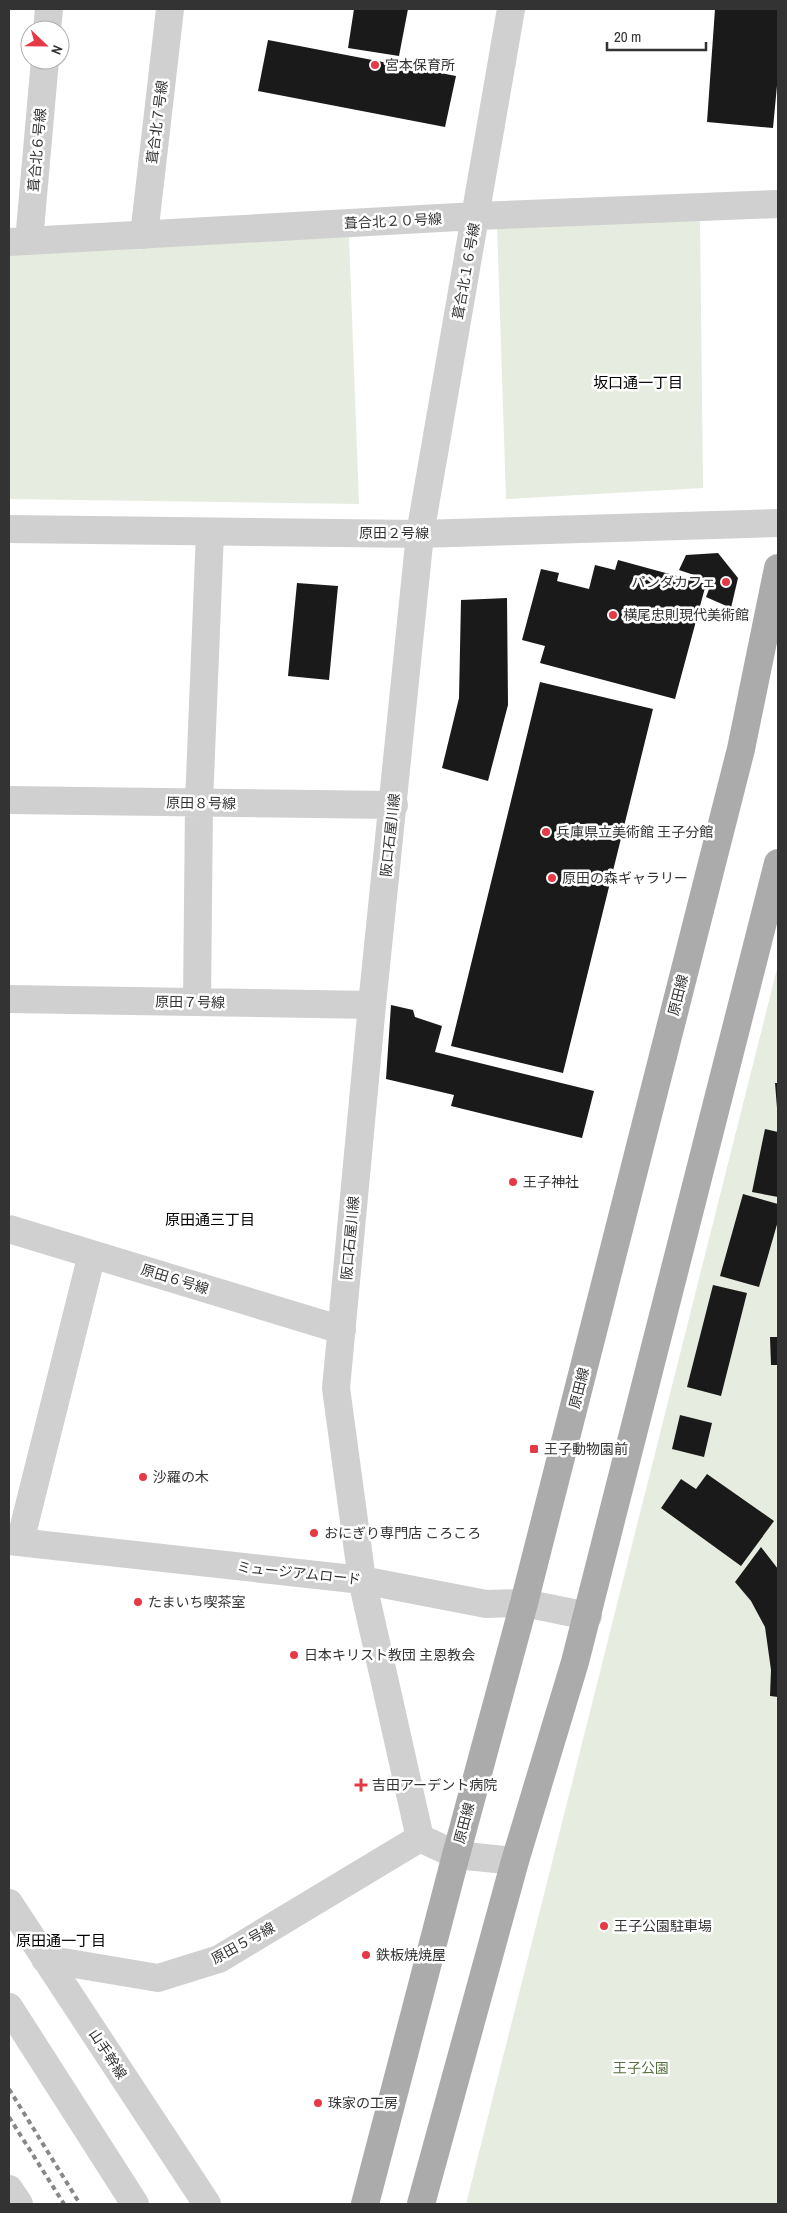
<svg xmlns="http://www.w3.org/2000/svg" width="787" height="2213" font-family="'Archivo Narrow','Noto Sans JP',sans-serif">
	<style>
		.green { fill: #e6ecdf }
		.building { fill: #1a1a1a }
		.lines { fill: none; stroke-linecap: round; stroke-linejoin: round }
		.minor { stroke: #d0d0d0; stroke-width: 28 }
		.tertiary { stroke: #d0d0d0; stroke-width: 28 }
		.primary { stroke: #ababab; stroke-width: 28 }
		.rail { stroke: #888; stroke-width: 4; stroke-dasharray: 5 4; stroke-linecap: butt }
		.poi-dot { fill: #e63946; stroke: #fff; stroke-width: 2 }
		.labels { text-anchor: middle; dominant-baseline: central; stroke-width: 5; stroke-linejoin: round; paint-order: stroke }
		.poi-label { font-size: 14px; fill: #333; stroke: #fff; text-anchor: start }
		.street-label { font-size: 14px; fill: #333; stroke: #fff }
		.park-label { font-size: 14px; fill: #56703f; stroke: #fff }
		.neighbourhood-label { font-size: 15px; fill: #000; stroke: #fff }
	</style>
	<rect width="100%" height="100%" fill="#fff"/>
	<!-- green -->
	<path class="green" d="M 700,221 L 703,488 L 506,499 L 497,224 Z
		M 349,237 L 359,504 L 9,499 L 9,253 Z
		M 778,965 L 778,2204 L 466,2204 Z"/>
	<!-- building -->
	<path class="building" d="M 354,9 L 408,9 L 399,56 L 348,48 Z
		M 715,9 L 778,10 L 778,75 L 773,128 L 707,122 Z
		M 268,40 L 456,76 L 445,127 L 258,91 Z
		M 718,553 L 738,578 L 731,608 L 706,597 L 712,581 L 679,570 L 686,555 Z
		M 618,560 L 706,584 L 675,699 L 540,663 L 545,646 L 522,640 L 541,569 L 559,573 L 557,581 L 589,589 L 595,565 L 615,570 Z
		M 297,583 L 338,586 L 329,680 L 288,676 Z
		M 507,598 L 508,705 L 488,781 L 442,768 L 459,698 L 461,600 Z
		M 540,682 L 653,709 L 563,1073 L 451,1046 Z
		M 391,1005 L 413,1010 L 415,1017 L 442,1026 L 435,1052 L 594,1091 L 582,1138 L 451,1106 L 454,1095 L 386,1079 Z
		M 775,1083 L 778,1083 L 778,1108 L 777,1108 Z
		M 765,1129 L 778,1132 L 778,1197 L 752,1192 Z
		M 743,1194 L 778,1204 L 778,1221 L 759,1287 L 720,1276 Z
		M 713,1285 L 747,1293 L 721,1396 L 687,1387 Z
		M 770,1337 L 778,1337 L 778,1365 L 771,1365 Z
		M 680,1415 L 712,1423 L 704,1457 L 672,1449 Z
		M 707,1474 L 774,1521 L 741,1566 L 661,1508 L 681,1479 L 696,1489 Z
		M 761,1547 L 778,1569 L 778,1697 L 770,1696 L 771,1670 L 765,1627 L 751,1601 L 735,1582 Z"/>
	<g class="lines">
		<!-- minor -->
		<path class="minor" d="M 511,9 L 420,534 L 372,1005 L 336,1388 L 362,1580 L 420,1838 L 456,1855 L 515,1861
			M 47,30 L 49,9
			M 144,235 L 170,9
			M 29,241 L 45,60
			M 9,242 L 476,216 L 778,204
			M 9,800 L 394,805
			M 9,999 L 372,1005
			M 197,1002 L 199,803 L 210,532
			M 9,1229 L 342,1330
			M 9,1541 L 362,1580 L 486,1604 L 524,1603 L 588,1616
			M 20,1542 L 92,1254
			M 45,1959 L 158,1978 L 219,1959 L 420,1838
			M 9,2189 L 19,2204"/>
		<!-- tertiary -->
		<path class="tertiary" d="M 9,529 L 420,534 L 778,523
			M 9,1903 L 207,2204
			M 9,2007 L 135,2204"/>
		<!-- primary -->
		<path class="primary" d="M 365,2204 L 456,1855 L 524,1603 L 741,749 L 778,568
			M 421,2204 L 515,1861 L 575,1662 L 778,863"/>
		<!-- rail -->
		<path class="rail" d="M 9,2089 L 80,2204
			M 9,2117 L 64,2204"/>
	</g>
	<!-- markers -->
	<g class="poi-dot">
		<circle cx="375" cy="65" r="5"/>
		<circle cx="726" cy="582" r="5"/>
		<circle cx="613" cy="615" r="5"/>
		<circle cx="546" cy="832" r="5"/>
		<circle cx="552" cy="878" r="5"/>
		<circle cx="513" cy="1182" r="5"/>
		<rect x="529" y="1444" width="10" height="10" rx="2.5"/>
		<circle cx="143" cy="1477" r="5"/>
		<circle cx="314" cy="1533" r="5"/>
		<circle cx="138" cy="1602" r="5"/>
		<circle cx="294" cy="1655" r="5"/>
		<path d="M358.5 1777.5h5v5h5v5h-5v5h-5v-5h-5v-5h5z"/>
		<circle cx="604" cy="1926" r="5"/>
		<circle cx="366" cy="1955" r="5"/>
		<circle cx="318" cy="2103" r="5"/>
	</g>
	<g class="labels">
		<!-- poi labels -->
		<g class="poi-label">
			<text x="385" y="65">宮本保育所</text>
			<text x="716" y="582" text-anchor="end">パンダカフェ</text>
			<text x="623" y="615">横尾忠則現代美術館</text>
			<text x="556" y="832">兵庫県立美術館 王子分館</text>
			<text x="562" y="878">原田の森ギャラリー</text>
			<text x="523" y="1182">王子神社</text>
			<text x="544" y="1449">王子動物園前</text>
			<text x="153" y="1477">沙羅の木</text>
			<text x="324" y="1533">おにぎり専門店 ころころ</text>
			<text x="148" y="1602">たまいち喫茶室</text>
			<text x="304" y="1655">日本キリスト教団 主恩教会</text>
			<text x="372" y="1785">吉田アーデント病院</text>
			<text x="614" y="1926">王子公園駐車場</text>
			<text x="376" y="1955">鉄板焼焼屋</text>
			<text x="328" y="2103">珠家の工房</text>
		</g>
		<!-- street labels -->
		<g class="street-label">
			<text transform="translate(157 122) rotate(-83)">葺合北７号線</text>
			<text transform="translate(37 150) rotate(-85)">葺合北６号線</text>
			<text transform="translate(393 221) rotate(-3)">葺合北２０号線</text>
			<text transform="translate(466 271) rotate(-80)">葺合北１６号線</text>
			<text x="394" y="533">原田２号線</text>
			<text transform="translate(201 803) rotate(1)">原田８号線</text>
			<text transform="translate(390 835) rotate(-84)">阪口石屋川線</text>
			<text transform="translate(678 995) rotate(-76)">原田線</text>
			<text transform="translate(190 1002) rotate(1)">原田７号線</text>
			<text transform="translate(350 1238) rotate(-85)">阪口石屋川線</text>
			<text transform="translate(175 1279) rotate(17)">原田６号線</text>
			<text transform="translate(579 1388) rotate(-76)">原田線</text>
			<text transform="translate(299 1573) rotate(6)">ミュージアムロード</text>
			<text transform="translate(464 1823) rotate(-75)">原田線</text>
			<text transform="translate(243 1943) rotate(-29)">原田５号線</text>
			<text transform="translate(108 2054) rotate(57)">山手幹線</text>
		</g>
		<!-- park labels -->
		<g class="park-label">
			<text x="641" y="2068">王子公園</text>
		</g>
		<!-- neighbourhood labels -->
		<g class="neighbourhood-label">
			<text x="638" y="382">坂口通一丁目</text>
			<text x="210" y="1219">原田通三丁目</text>
			<text x="61" y="1940">原田通一丁目</text>
		</g>
	</g>
	<!-- border -->
	<rect width="787" height="2213" fill="none" stroke="#333333" stroke-width="20"/>
	<!-- north arrow -->
	<g transform="translate(45 45) rotate(112)"><circle r="24" fill="#ffffff" stroke="#adadad"/>
	<path d="M0-4L9 19L0 12L-9 19Z" fill="#e63946"/>
	<text y="-8" font-size="14" font-weight="bold" text-anchor="middle" fill="#333333">N</text>
	</g>
	<!-- scale -->
	<path d="M607 42v8h99v-8" fill="none" stroke="#333333" stroke-width="2.5"/>
	<text x="614" y="42" font-size="15" fill="#333333" stroke="#ffffff" stroke-width="4" paint-order="stroke">20 m</text>
</svg>
